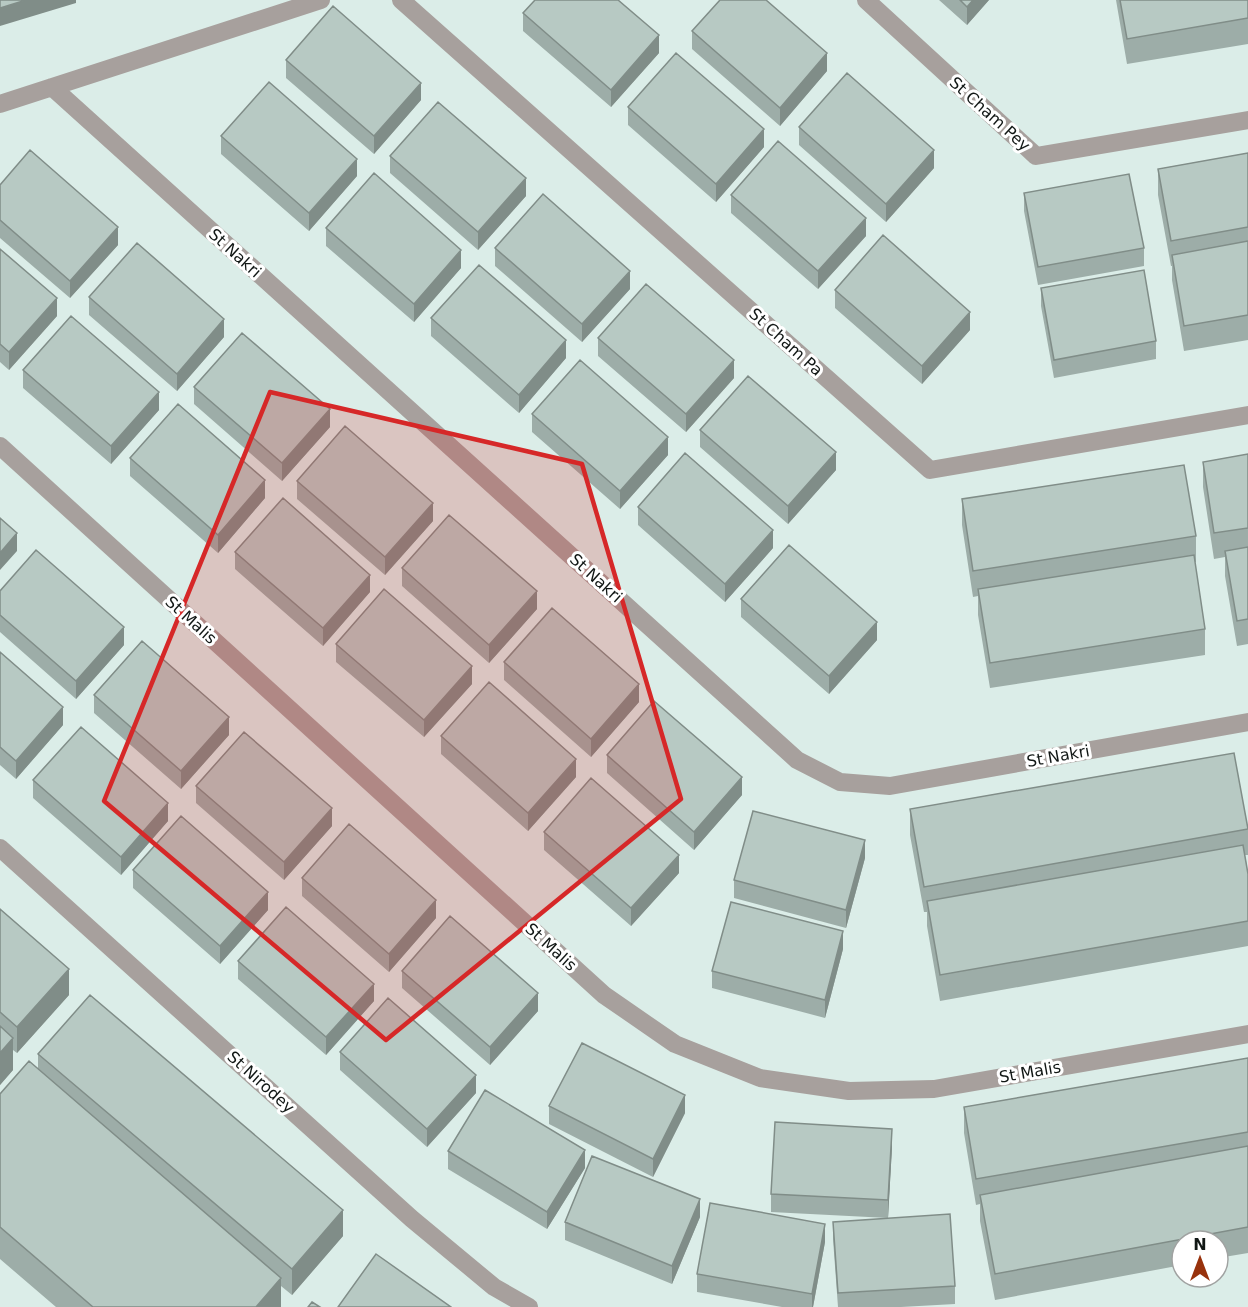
<svg xmlns="http://www.w3.org/2000/svg" width="1248" height="1307" font-family="'DejaVu Sans',sans-serif">
	<style>
		.lines { fill: none; stroke-linecap: round; stroke-linejoin: round }
		.minor { stroke: #a7a09d; stroke-width: 18 }
		.wall { fill: #9dada8 }
		.shaded-wall { fill: #808d88 }
		.building { fill: #b7c9c3; stroke: #808d88; stroke-width: 1.5 }
		.marked { fill: #d62828; fill-opacity: 0.2; stroke: #d62828; stroke-width: 4.5; stroke-linejoin: round }
		.labels { text-anchor: middle; dominant-baseline: central; stroke-width: 6; stroke-linejoin: round; paint-order: stroke }
		.street-label { font-size: 16px; fill: #111715; stroke: #fff }
	</style>
	<rect width="100%" height="100%" fill="#dbede8"/>
	<g class="lines">
		<!-- minor -->
		<path class="minor" d="M 401,0 L 930,470 L 1248,415
			M 866,0 L 1036,156 L 1248,120
			M 52,87 L 797,760 L 840,782 L 890,786 L 1248,722
			M 0,104 L 321,0
			M 0,446 L 604,995 L 675,1044 L 760,1078 L 849,1091 L 934,1089 L 1248,1034
			M 0,848 L 412,1219 L 494,1287 L 529,1307"/>
	</g>
	<!-- wall -->
	<path class="wall" d="M 939,0 L 989,0 L 967,25 Z
		M 1116,0 L 1248,0 L 1248,44 L 1127,64 Z
		M 523,13 L 659,53 L 611,107 L 523,31 Z
		M 692,31 L 827,71 L 780,126 L 692,49 Z
		M 286,60 L 421,100 L 374,154 L 286,78 Z
		M 628,107 L 764,147 L 716,202 L 628,125 Z
		M 799,127 L 934,168 L 886,222 L 799,145 Z
		M 221,136 L 357,176 L 309,231 L 221,154 Z
		M 1248,153 L 1248,340 L 1184,351 L 1172,280 L 1172,266 L 1171,266 L 1158,195 L 1158,169 Z
		M 390,156 L 526,196 L 478,250 L 390,173 Z
		M 0,185 L 118,245 L 70,298 L 0,238 Z
		M 1024,193 L 1144,248 L 1144,266 L 1038,285 L 1024,211 Z
		M 731,195 L 866,236 L 818,289 L 731,213 Z
		M 326,228 L 461,268 L 414,322 L 326,246 Z
		M 495,248 L 630,289 L 582,342 L 495,266 Z
		M 0,249 L 57,316 L 9,370 L 0,362 Z
		M 1041,288 L 1156,341 L 1156,359 L 1054,378 L 1041,306 Z
		M 835,290 L 970,330 L 922,384 L 835,308 Z
		M 89,297 L 224,337 L 177,391 L 89,315 Z
		M 431,318 L 566,358 L 519,413 L 431,336 Z
		M 598,338 L 734,378 L 686,432 L 598,356 Z
		M 23,370 L 159,410 L 111,464 L 23,388 Z
		M 194,387 L 330,427 L 282,481 L 194,404 Z
		M 532,414 L 668,455 L 620,509 L 532,432 Z
		M 700,430 L 836,470 L 788,524 L 700,447 Z
		M 1248,454 L 1248,644 L 1237,646 L 1225,576 L 1225,557 L 1214,559 L 1203,487 L 1203,462 Z
		M 130,458 L 265,498 L 218,553 L 130,476 Z
		M 297,481 L 433,521 L 385,575 L 297,499 Z
		M 962,499 L 1196,536 L 1196,562 L 1195,562 L 1205,629 L 1205,655 L 990,688 L 978,615 L 978,596 L 973,597 L 962,525 Z
		M 638,507 L 773,548 L 725,602 L 638,525 Z
		M 235,552 L 370,592 L 323,646 L 235,569 Z
		M 402,568 L 537,609 L 489,663 L 402,586 Z
		M 0,591 L 124,645 L 76,699 L 0,632 Z
		M 741,599 L 877,640 L 829,694 L 741,617 Z
		M 336,644 L 472,684 L 424,737 L 336,662 Z
		M 0,652 L 63,725 L 16,779 L 0,765 Z
		M 504,662 L 639,702 L 591,757 L 504,680 Z
		M 94,695 L 229,735 L 181,789 L 94,713 Z
		M 441,736 L 576,777 L 528,831 L 441,754 Z
		M 607,755 L 742,795 L 694,850 L 607,773 Z
		M 33,780 L 168,821 L 121,875 L 33,798 Z
		M 196,786 L 332,826 L 284,880 L 196,803 Z
		M 910,809 L 1248,829 L 1248,855 L 1245,855 L 1248,873 L 1248,946 L 940,1001 L 927,926 L 927,912 L 924,912 L 910,835 Z
		M 544,832 L 679,873 L 631,926 L 544,850 Z
		M 865,858 L 846,928 L 734,898 L 734,880 Z
		M 133,870 L 268,910 L 220,964 L 133,888 Z
		M 302,878 L 436,918 L 389,972 L 302,896 Z
		M 0,909 L 69,995 L 17,1053 L 13,1050 L 13,1070 L 0,1085 Z
		M 843,949 L 825,1018 L 712,988 L 712,971 Z
		M 238,961 L 374,1001 L 326,1055 L 238,979 Z
		M 402,971 L 538,1011 L 490,1065 L 402,988 Z
		M 340,1052 L 476,1093 L 427,1147 L 340,1070 Z
		M 38,1054 L 343,1236 L 292,1295 L 281,1286 L 281,1307 L 56,1307 L 0,1259 L 0,1094 L 38,1069 Z
		M 1248,1058 L 1248,1253 L 1218,1258 L 1218,1241 L 1182,1241 L 1182,1265 L 995,1300 L 980,1221 L 980,1204 L 976,1205 L 964,1133 L 964,1107 Z
		M 549,1106 L 685,1113 L 653,1177 L 549,1124 Z
		M 892,1147 L 888,1218 L 771,1212 L 771,1194 Z
		M 448,1151 L 585,1168 L 547,1229 L 448,1169 Z
		M 700,1217 L 672,1284 L 565,1240 L 565,1222 Z
		M 833,1222 L 955,1286 L 955,1304 L 901,1307 L 838,1307 L 833,1239 Z
		M 825,1242 L 813,1307 L 782,1307 L 697,1292 L 697,1274 Z"/>
	<!-- shaded-wall -->
	<path class="shaded-wall" d="M 26,0 L 76,0 L 76,3 L 0,26 L 0,8 Z
		M 973,0 L 989,0 L 967,25 L 967,7 Z
		M 659,35 L 659,53 L 611,107 L 611,90 Z
		M 827,53 L 827,71 L 780,126 L 780,108 Z
		M 421,83 L 421,100 L 374,154 L 374,136 Z
		M 764,129 L 764,147 L 716,202 L 716,184 Z
		M 934,150 L 934,168 L 886,222 L 886,204 Z
		M 357,159 L 357,176 L 309,231 L 309,213 Z
		M 526,178 L 526,196 L 478,250 L 478,232 Z
		M 866,218 L 866,236 L 818,289 L 818,271 Z
		M 118,227 L 118,245 L 70,298 L 70,281 Z
		M 461,250 L 461,268 L 414,322 L 414,304 Z
		M 630,271 L 630,289 L 582,342 L 582,324 Z
		M 57,298 L 57,316 L 9,370 L 9,352 Z
		M 970,312 L 970,330 L 922,384 L 922,366 Z
		M 224,319 L 224,337 L 177,391 L 177,374 Z
		M 566,340 L 566,358 L 519,413 L 519,395 Z
		M 734,360 L 734,378 L 686,432 L 686,414 Z
		M 159,392 L 159,410 L 111,464 L 111,446 Z
		M 330,409 L 330,427 L 282,481 L 282,463 Z
		M 668,437 L 668,455 L 620,509 L 620,491 Z
		M 836,452 L 836,470 L 788,524 L 788,506 Z
		M 265,480 L 265,498 L 218,553 L 218,535 Z
		M 433,503 L 433,521 L 385,575 L 385,557 Z
		M 773,530 L 773,548 L 725,602 L 725,584 Z
		M 17,533 L 17,551 L 0,570 L 0,553 Z
		M 370,575 L 370,592 L 323,646 L 323,628 Z
		M 537,591 L 537,609 L 489,663 L 489,645 Z
		M 877,622 L 877,640 L 829,694 L 829,676 Z
		M 124,627 L 124,645 L 76,699 L 76,681 Z
		M 472,666 L 472,684 L 424,737 L 424,720 Z
		M 639,684 L 639,702 L 591,757 L 591,739 Z
		M 63,707 L 63,725 L 16,779 L 16,761 Z
		M 229,717 L 229,735 L 181,789 L 181,771 Z
		M 576,759 L 576,777 L 528,831 L 528,813 Z
		M 742,777 L 742,795 L 694,850 L 694,832 Z
		M 168,803 L 168,821 L 121,875 L 121,857 Z
		M 332,808 L 332,826 L 284,880 L 284,862 Z
		M 865,840 L 865,858 L 846,928 L 846,910 Z
		M 679,855 L 679,873 L 631,926 L 631,908 Z
		M 268,892 L 268,910 L 220,964 L 220,946 Z
		M 436,900 L 436,918 L 389,972 L 389,954 Z
		M 843,931 L 843,949 L 825,1018 L 825,1000 Z
		M 69,969 L 69,995 L 17,1053 L 17,1027 Z
		M 374,984 L 374,1001 L 326,1055 L 326,1037 Z
		M 538,993 L 538,1011 L 490,1065 L 490,1047 Z
		M 13,1038 L 13,1070 L 0,1085 L 0,1053 Z
		M 476,1075 L 476,1093 L 427,1147 L 427,1129 Z
		M 685,1095 L 685,1113 L 653,1177 L 653,1159 Z
		M 892,1129 L 892,1147 L 888,1218 L 888,1200 Z
		M 585,1150 L 585,1168 L 547,1229 L 547,1212 Z
		M 700,1199 L 700,1217 L 672,1284 L 672,1266 Z
		M 343,1210 L 343,1236 L 292,1295 L 292,1269 Z
		M 825,1224 L 825,1242 L 813,1307 L 812,1307 L 812,1294 Z
		M 281,1278 L 281,1307 L 256,1307 Z"/>
	<!-- building -->
	<path class="building" d="M 0,0 L 26,0 L 0,8 Z
		M 535,0 L 618,0 L 659,35 L 611,90 L 523,13 Z
		M 720,0 L 766,0 L 827,53 L 780,108 L 692,31 Z
		M 960,0 L 973,0 L 967,7 Z
		M 1120,0 L 1248,0 L 1248,18 L 1127,39 Z
		M 333,6 L 421,83 L 374,136 L 286,60 Z
		M 676,53 L 764,129 L 716,184 L 628,107 Z
		M 847,73 L 934,150 L 886,204 L 799,127 Z
		M 269,82 L 357,159 L 309,213 L 221,136 Z
		M 438,102 L 526,178 L 478,232 L 390,156 Z
		M 778,141 L 866,218 L 818,271 L 731,195 Z
		M 30,150 L 118,227 L 70,281 L 0,220 L 0,185 Z
		M 1248,153 L 1248,227 L 1171,241 L 1158,169 Z
		M 374,173 L 461,250 L 414,304 L 326,228 Z
		M 1129,174 L 1144,248 L 1038,267 L 1024,193 Z
		M 543,194 L 630,271 L 582,324 L 495,248 Z
		M 883,235 L 970,312 L 922,366 L 835,290 Z
		M 1248,241 L 1248,315 L 1184,326 L 1172,255 Z
		M 137,243 L 224,319 L 177,374 L 89,297 Z
		M 0,249 L 57,298 L 9,352 L 0,344 Z
		M 479,265 L 566,340 L 519,395 L 431,318 Z
		M 1144,270 L 1156,341 L 1054,360 L 1041,288 Z
		M 646,284 L 734,360 L 686,414 L 598,338 Z
		M 71,316 L 159,392 L 111,446 L 23,370 Z
		M 242,333 L 330,409 L 282,463 L 194,387 Z
		M 580,360 L 668,437 L 620,491 L 532,414 Z
		M 748,376 L 836,452 L 788,506 L 700,430 Z
		M 178,404 L 265,480 L 218,535 L 130,458 Z
		M 345,426 L 433,503 L 385,557 L 297,481 Z
		M 685,453 L 773,530 L 725,584 L 638,507 Z
		M 1248,454 L 1248,528 L 1214,533 L 1203,462 Z
		M 1184,465 L 1196,536 L 973,571 L 962,499 Z
		M 283,498 L 370,575 L 323,628 L 235,552 Z
		M 449,515 L 537,591 L 489,645 L 402,568 Z
		M 0,518 L 17,533 L 0,553 Z
		M 789,545 L 877,622 L 829,676 L 741,599 Z
		M 1248,547 L 1248,619 L 1237,621 L 1225,551 Z
		M 36,550 L 124,627 L 76,681 L 0,615 L 0,591 Z
		M 1194,555 L 1205,629 L 990,663 L 978,589 Z
		M 384,589 L 472,666 L 424,720 L 336,644 Z
		M 552,608 L 639,684 L 591,739 L 504,662 Z
		M 142,641 L 229,717 L 181,771 L 94,695 Z
		M 0,652 L 63,707 L 16,761 L 0,747 Z
		M 489,682 L 576,759 L 528,813 L 441,736 Z
		M 654,701 L 742,777 L 694,832 L 607,755 Z
		M 81,727 L 168,803 L 121,857 L 33,780 Z
		M 244,732 L 332,808 L 284,862 L 196,786 Z
		M 1234,753 L 1248,829 L 924,887 L 910,809 Z
		M 591,778 L 679,855 L 631,908 L 544,832 Z
		M 753,811 L 865,840 L 846,910 L 734,880 Z
		M 181,816 L 268,892 L 220,946 L 133,870 Z
		M 349,824 L 436,900 L 389,954 L 302,878 Z
		M 1243,845 L 1248,874 L 1248,921 L 940,975 L 927,901 Z
		M 731,902 L 843,931 L 825,1000 L 712,971 Z
		M 286,907 L 374,984 L 326,1037 L 238,961 Z
		M 0,909 L 69,969 L 17,1027 L 0,1012 Z
		M 450,916 L 538,993 L 490,1047 L 402,971 Z
		M 90,995 L 343,1210 L 292,1269 L 38,1054 Z
		M 388,998 L 476,1075 L 427,1129 L 340,1052 Z
		M 0,1026 L 13,1038 L 0,1053 Z
		M 582,1043 L 685,1095 L 653,1159 L 549,1106 Z
		M 1248,1058 L 1248,1132 L 976,1179 L 964,1107 Z
		M 29,1061 L 281,1278 L 256,1307 L 93,1307 L 0,1227 L 0,1094 Z
		M 485,1090 L 585,1150 L 547,1212 L 448,1151 Z
		M 775,1122 L 892,1129 L 888,1200 L 771,1194 Z
		M 1248,1146 L 1248,1227 L 995,1274 L 980,1195 Z
		M 592,1156 L 700,1199 L 672,1266 L 565,1222 Z
		M 710,1203 L 825,1224 L 812,1294 L 697,1274 Z
		M 950,1214 L 955,1286 L 838,1293 L 833,1222 Z
		M 376,1254 L 451,1307 L 338,1307 Z
		M 312,1302 L 320,1307 L 308,1307 Z"/>
	<!-- marked area -->
	<path class="marked" d="M 270,392 L 582,464 L 681,799 L 386,1040 L 104,801 Z"/>
	<g class="labels">
		<!-- street labels -->
		<g class="street-label">
			<text transform="translate(990 114) rotate(42)">St Cham Pey</text>
			<text transform="translate(235 253) rotate(42)">St Nakri</text>
			<text transform="translate(786 342) rotate(42)">St Cham Pa</text>
			<text transform="translate(596 578) rotate(42)">St Nakri</text>
			<text transform="translate(191 620) rotate(42)">St Malis</text>
			<text transform="translate(1058 756) rotate(-10)">St Nakri</text>
			<text transform="translate(551 947) rotate(42)">St Malis</text>
			<text transform="translate(1030 1072) rotate(-10)">St Malis</text>
			<text transform="translate(261 1082) rotate(42)">St Nirodey</text>
		</g>
	</g>
	<!-- north arrow -->
	<g transform="translate(1200 1259)"><circle r="28" fill="#ffffff" stroke="#a0a2a1" stroke-width="1.5"/>
	<path d="M0-4.5L10 22L0 15L-10 22Z" fill="#98320c"/>
	<text y="-9" font-size="16" font-weight="bold" text-anchor="middle" fill="#111715">N</text>
	</g>
</svg>
